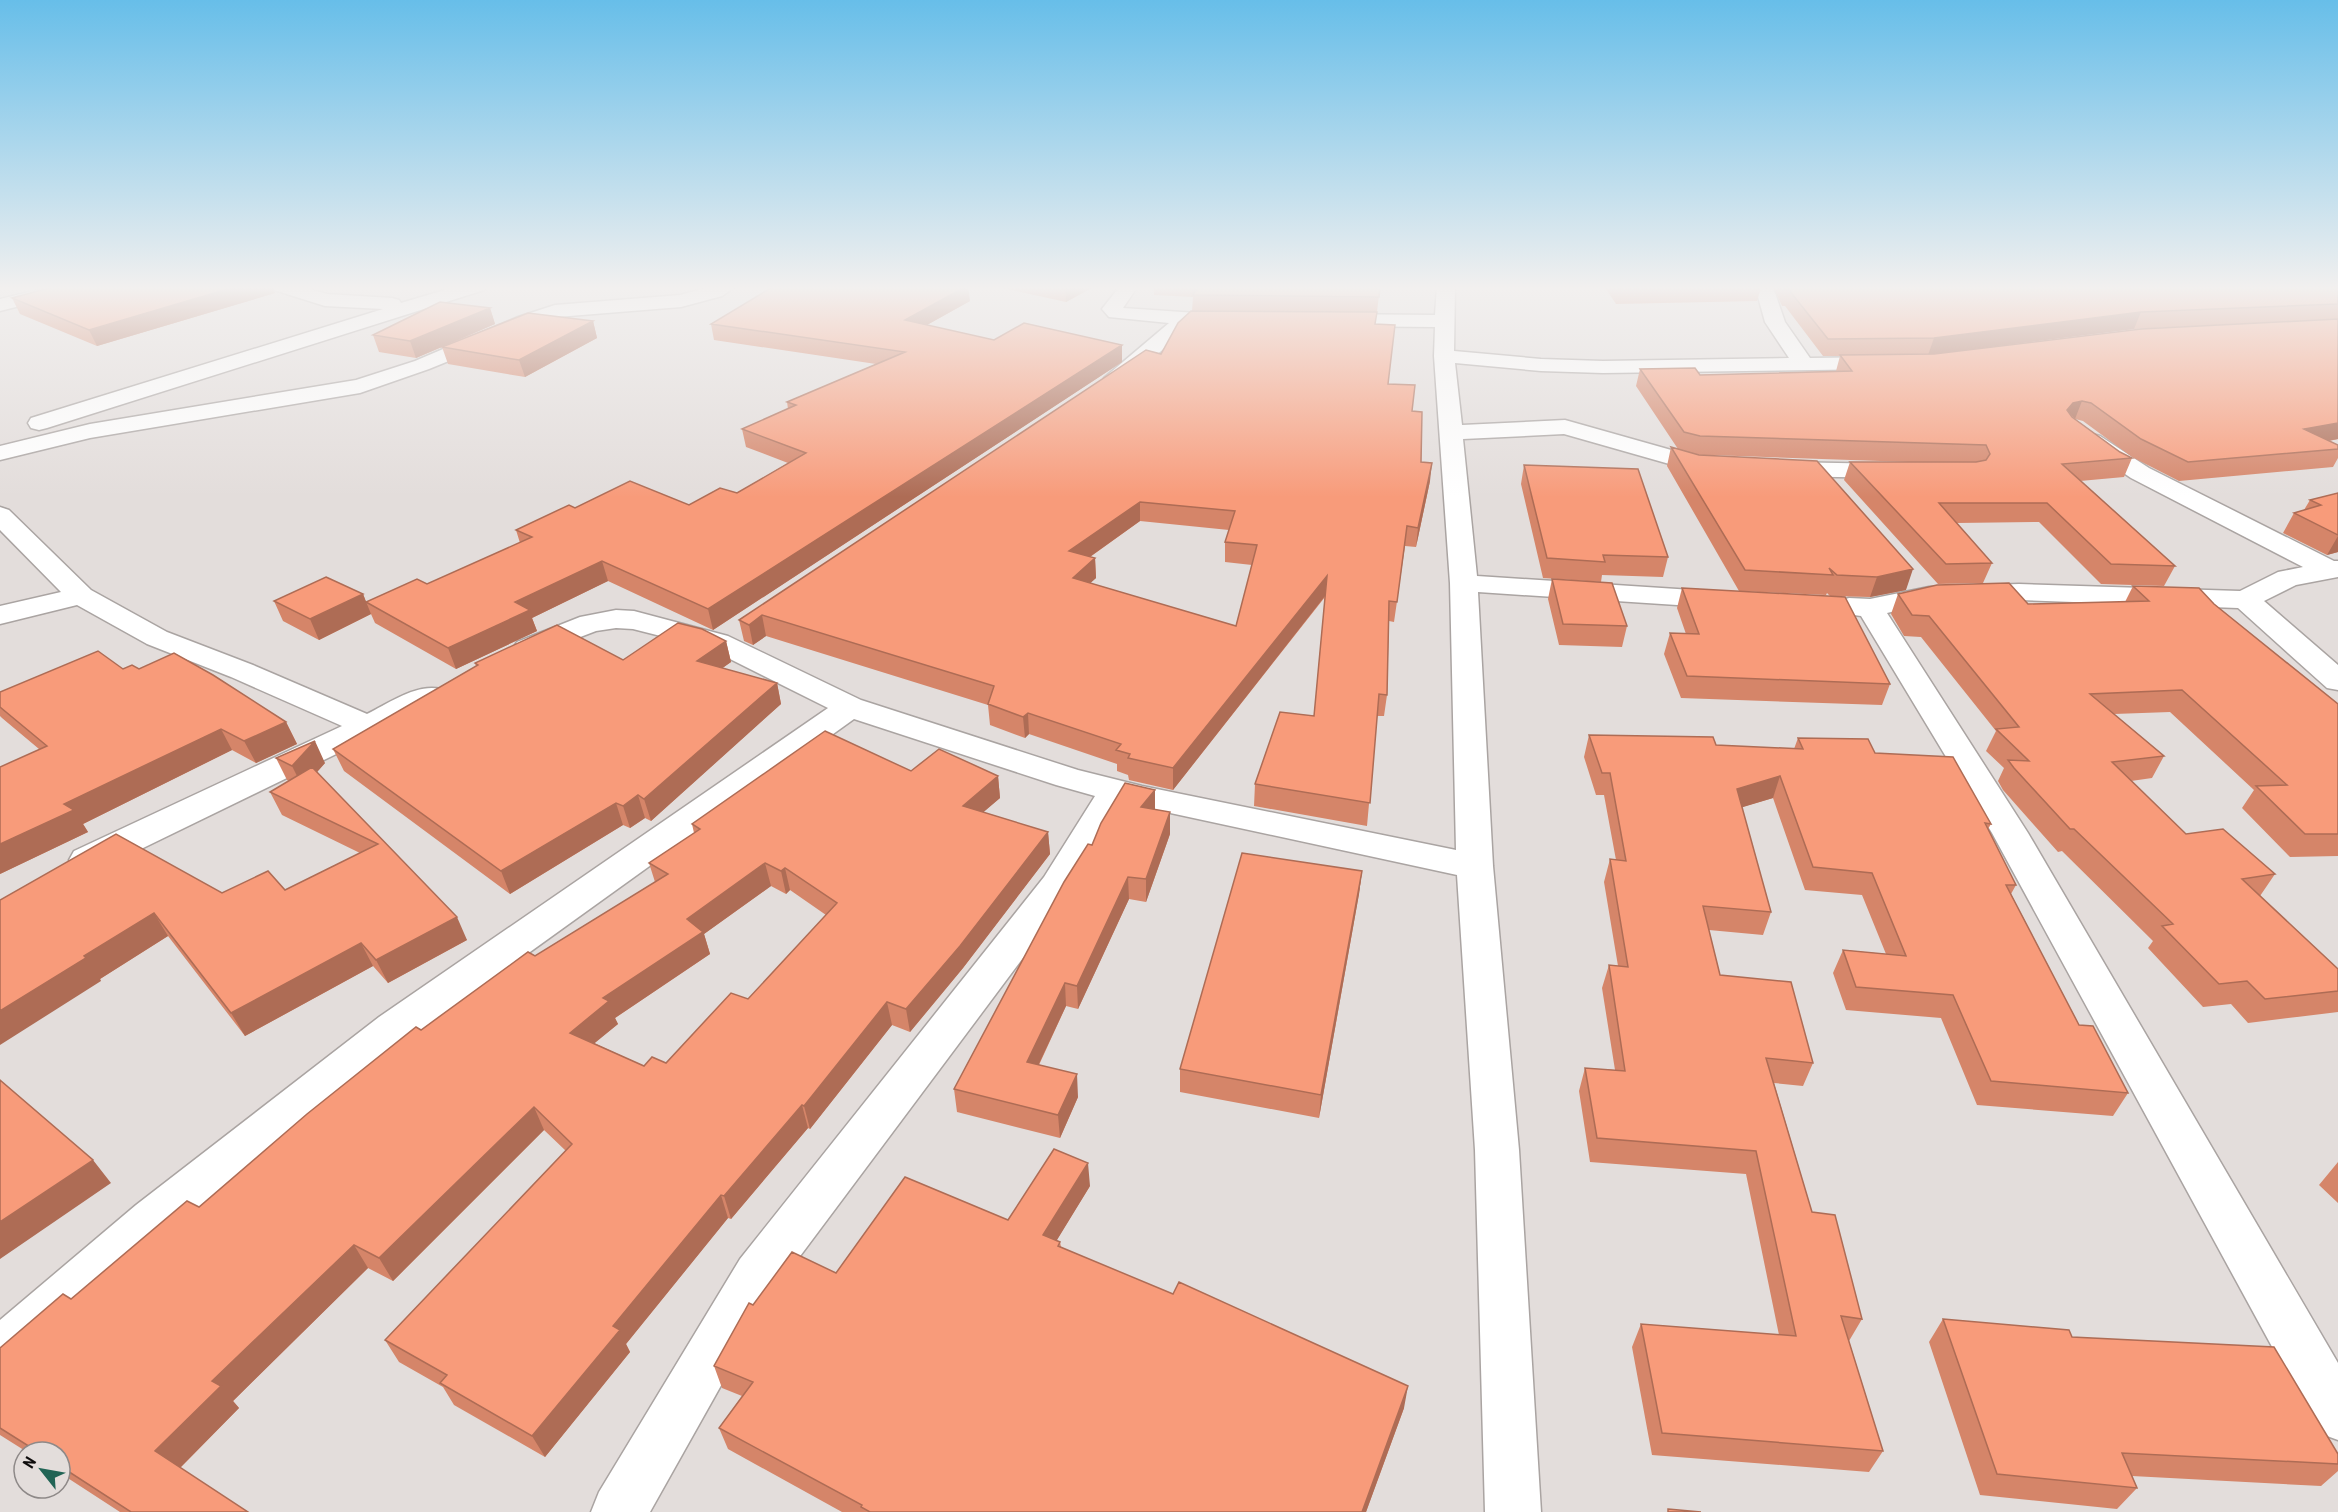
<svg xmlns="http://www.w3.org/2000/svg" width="2338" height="1512" font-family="'Roboto Condensed',sans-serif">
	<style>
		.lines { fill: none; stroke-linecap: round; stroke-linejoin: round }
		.minor-casing { stroke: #aaa4a2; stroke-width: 3 }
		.minor { fill: #fff; fill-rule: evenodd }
		.wall { fill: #d58569; fill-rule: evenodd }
		.shaded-wall { fill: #ae6c55 }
		.building { fill: #f89b7a; stroke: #ae6c55; stroke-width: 1.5; fill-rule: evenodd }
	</style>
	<rect width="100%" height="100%" fill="#e3dddb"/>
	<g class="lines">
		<!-- minor casing -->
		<g class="minor-casing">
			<path id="minor" d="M 54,286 L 85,286 L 83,290 L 0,311 L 0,299 Z
				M 272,286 L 299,286 L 327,294 L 392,298 L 399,300 L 401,303 L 458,286 L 486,286 L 484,290 L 47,428 L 39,430 L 31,428 L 28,423 L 31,418 L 383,309 L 325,306 L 274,290 Z
				M 713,286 L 736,286 L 722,296 L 681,307 L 557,317 L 429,369 L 360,393 L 90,438 L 0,460 L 0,446 L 90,424 L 356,380 L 415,361 L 518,317 L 555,305 L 680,295 Z
				M 1120,286 L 1138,286 L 1123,308 L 1197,313 L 1204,315 L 1207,319 L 1204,323 L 1191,324 L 1140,370 L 1123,383 L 1115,384 L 1107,383 L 1104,378 L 1169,323 L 1109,317 L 1102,309 Z
				M 1437,286 L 1455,286 L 1454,351 L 1541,359 L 1603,361 L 1789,358 L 1765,322 L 1757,293 L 1759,289 L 1773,289 L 1775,293 L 1785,322 L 1810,358 L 1883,357 L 1890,359 L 1894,363 L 1890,367 L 1883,369 L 1603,373 L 1541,371 L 1455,363 L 1462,425 L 1565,420 L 1696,457 L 1722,461 L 1725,466 L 1722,471 L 1713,473 L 1694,471 L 1564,434 L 1463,439 L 1477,576 L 1723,592 L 1733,594 L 1737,600 L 1733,606 L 1723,608 L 1478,592 L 1493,866 L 1519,1150 L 1541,1512 L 1485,1512 L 1475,1150 L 1457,875 L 1124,803 L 1070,895 L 774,1291 L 650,1512 L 591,1512 L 599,1492 L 740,1259 L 1044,877 L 1095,796 L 1056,785 L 854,719 L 409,1039 L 170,1235 L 18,1369 L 0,1376 L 0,1320 L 136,1205 L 379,1017 L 828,708 L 708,648 L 633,629 L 616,628 L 596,631 L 528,657 L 517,654 L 513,648 L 517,642 L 580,617 L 616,610 L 634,611 L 728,636 L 861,700 L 1078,770 L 1142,786 L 1456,850 L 1450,583 L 1434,356 L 1435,327 L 1330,326 L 1323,324 L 1320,320 L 1323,316 L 1330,314 L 1435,315 Z
				M 2092,434 L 2100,436 L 2149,468 L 2334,561 L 2338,561 L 2338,577 L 2296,585 L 2264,601 L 2338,665 L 2338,690 L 2327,688 L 2238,608 L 2019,600 L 1929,603 L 1887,613 L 2028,833 L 2338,1363 L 2338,1440 L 2319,1433 L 1992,833 L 1861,616 L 1839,613 L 1835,607 L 1839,601 L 1849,598 L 1870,599 L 1929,587 L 2019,584 L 2240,591 L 2278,572 L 2303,567 L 2131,478 L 2084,446 L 2080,441 L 2084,436 Z
				M 1782,462 L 1893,464 L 1902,466 L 1905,471 L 1902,476 L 1893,478 L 1782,476 L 1773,474 L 1770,469 L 1773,464 Z
				M 0,507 L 9,510 L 91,590 L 167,632 L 253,665 L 367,714 C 389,703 417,683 441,689 L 446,696 L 441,703 L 100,869 L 87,872 L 74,869 L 69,860 L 74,851 L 342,726 L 231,677 L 147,644 L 77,605 L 0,624 L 0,606 L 61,592 L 0,530 Z"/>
		</g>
		<!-- minor -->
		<use href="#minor" class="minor"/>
	</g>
	<!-- wall -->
	<path class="wall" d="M 993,286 L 1095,286 L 1066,302 Z
		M 1141,286 L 1380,286 L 1377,312 L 1192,311 L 1193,297 L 1154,295 L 1154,288 Z
		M 1604,286 L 2338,286 L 2338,439 L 2329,441 L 2338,445 L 2338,458 L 2333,467 L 2179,481 L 2132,457 L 2083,421 L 2075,419 L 2120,452 L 2132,458 L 2124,477 L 2080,481 L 2175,566 L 2164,586 L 2101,584 L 2039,522 L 1956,523 L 1992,563 L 1983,583 L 1938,584 L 1844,480 L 1850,462 L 1909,462 L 1710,455 L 1906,590 L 1870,597 L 1830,596 L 1827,593 L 1826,595 L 1739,591 L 1667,466 L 1671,447 L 1678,449 L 1636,386 L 1640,369 L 1700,375 L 1836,371 L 1840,356 L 1823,356 L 1785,306 L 1782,306 L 1773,287 L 1761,288 L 1757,301 L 1616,304 ZM 2263,323 L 1932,354 L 2134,329 Z
		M 275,293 L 97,346 L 20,314 L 12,298 Z
		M 970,301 L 927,325 L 994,340 L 1122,362 L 713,630 L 608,581 L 532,618 L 537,631 L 456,669 L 375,623 L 371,614 L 319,640 L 283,621 L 274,601 L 363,594 L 366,602 L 427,584 L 520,543 L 516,530 L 575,508 L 689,505 L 737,493 L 788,463 L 746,447 L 742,429 L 788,409 L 787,402 L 876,364 L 714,340 L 711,324 Z
		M 490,308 L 495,324 L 443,347 L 593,321 L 597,338 L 525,377 L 448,364 L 442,347 L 416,358 L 379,352 L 373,335 Z
		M 1376,324 L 1388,384 L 1412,411 L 1421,462 L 1430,481 L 1416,547 L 1405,546 L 1394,622 L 1389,621 L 1387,695 L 1384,716 L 1377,716 L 1367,826 L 1254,806 L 1255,784 L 1314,716 L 1325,597 L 1173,790 L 1129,780 L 1128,775 L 1117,771 L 1117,764 L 1029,734 L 1025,738 L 990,725 L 988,705 L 766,636 L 753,645 L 744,641 L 739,620 L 1161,354 ZM 1140,521 L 1229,530 L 1225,542 L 1225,562 L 1252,565 L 1236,626 L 1090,583 L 1096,578 L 1095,558 L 1090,557 Z
		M 1524,465 L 1668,557 L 1663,577 L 1602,575 L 1601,582 L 1543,578 L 1521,484 Z
		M 2338,493 L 2338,552 L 2327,555 L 2283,533 L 2294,513 L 2304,510 L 2310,500 Z
		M 1552,579 L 1627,626 L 1622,647 L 1559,645 L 1548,599 Z
		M 2133,586 L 2214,604 L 2338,704 L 2338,856 L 2290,857 L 2242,808 L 2254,790 L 2170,712 L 2114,714 L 2164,756 L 2152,778 L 2131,781 L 2186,834 L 2275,874 L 2260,896 L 2338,969 L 2338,1012 L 2248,1023 L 2231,1004 L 2203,1007 L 2148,948 L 2153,941 L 2062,851 L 2058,852 L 2003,790 L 1998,781 L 2004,768 L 1986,751 L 1996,731 L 1921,637 L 1904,636 L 1891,614 L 1898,594 L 2028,604 L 2125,602 Z
		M 1682,588 L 1890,684 L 1882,705 L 1681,698 L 1664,654 L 1670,633 L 1686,634 L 1677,608 Z
		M 726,641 L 731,662 L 722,668 L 777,683 L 781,704 L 651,821 L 645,818 L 630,828 L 623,825 L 510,894 L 344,771 L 333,749 L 476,666 L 475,663 L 623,660 Z
		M 123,669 L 139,669 L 286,722 L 297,744 L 256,763 L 232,750 L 83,824 L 88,832 L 0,874 L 39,749 L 2,718 L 0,716 L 0,692 Z
		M 1589,735 L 1716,745 L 1794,749 L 1798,738 L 1875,753 L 1991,824 L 1988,829 L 2016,885 L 2011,894 L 2079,1025 L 2128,1093 L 2113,1116 L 1977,1105 L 1941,1018 L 1846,1010 L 1833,973 L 1843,950 L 1886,954 L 1862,895 L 1805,890 L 1773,798 L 1742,807 L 1771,912 L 1763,935 L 1709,930 L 1720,975 L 1813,1063 L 1803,1086 L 1774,1083 L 1812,1212 L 1862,1319 L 1849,1341 L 1883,1451 L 1869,1472 L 1652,1455 L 1632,1347 L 1641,1324 L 1779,1335 L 1746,1174 L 1590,1162 L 1579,1091 L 1585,1068 L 1615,1070 L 1602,988 L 1609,965 L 1618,966 L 1604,882 L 1610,859 L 1616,860 L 1604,795 L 1596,795 L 1584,757 Z
		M 276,758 L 325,763 L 317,772 L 467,940 L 388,983 L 373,966 L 245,1036 L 168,936 L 100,979 L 101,981 L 0,900 L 222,893 L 285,890 L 360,853 L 282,815 L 270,792 L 289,781 L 287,780 Z
		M 911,771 L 998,776 L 1000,798 L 983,812 L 1048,832 L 1050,854 L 963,968 L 910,1032 L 892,1025 L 810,1129 L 808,1128 L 731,1219 L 728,1218 L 626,1344 L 630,1352 L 545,1457 L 454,1405 L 443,1387 L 399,1362 L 385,1340 L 566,1151 L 544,1130 L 393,1281 L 368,1268 L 233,1401 L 239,1408 L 180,1468 L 248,1512 L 120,1512 L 60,1473 L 60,1452 L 27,1452 L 0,1435 L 0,1348 L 71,1299 L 199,1207 L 421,1030 L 535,956 L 655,882 L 649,863 L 694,833 L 692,824 ZM 771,886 L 786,894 L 790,890 L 826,915 L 748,999 L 666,1063 L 644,1066 L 594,1043 L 618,1024 L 615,1018 L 710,954 L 704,934 Z
		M 1155,809 L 1170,834 L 1146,902 L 1129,899 L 1078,1009 L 1066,1006 L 1039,1065 L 1078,1097 L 1060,1138 L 957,1112 L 954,1089 Z
		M 1362,871 L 1359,894 L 1319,1118 L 1180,1092 L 1180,1069 Z
		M 2338,1162 L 2338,1203 L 2319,1185 Z
		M 1090,1186 L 1056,1241 L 1060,1242 L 1061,1247 L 1404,1408 L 1366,1512 L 842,1512 L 728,1449 L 719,1428 L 742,1396 L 722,1388 L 714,1366 L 753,1305 L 836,1273 L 1008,1220 Z
		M 1943,1319 L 2072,1337 L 2338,1454 L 2338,1471 L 2321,1486 L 2132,1476 L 2137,1488 L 2117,1509 L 1980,1495 L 1929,1342 Z"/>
	<!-- shaded-wall -->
	<path class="shaded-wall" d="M 238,286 L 272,286 L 275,293 L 97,346 L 89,330 Z
		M 967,286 L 968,286 L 970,301 L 907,336 L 905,320 Z
		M 1065,286 L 1095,286 L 1066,302 Z
		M 1761,286 L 1773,286 L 1773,287 L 1761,288 Z
		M 490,308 L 495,324 L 416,358 L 410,341 Z
		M 2141,312 L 2134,329 L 1928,355 L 1934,338 Z
		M 593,321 L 597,338 L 525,377 L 519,360 Z
		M 1122,345 L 1122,362 L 713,630 L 708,609 Z
		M 2082,401 L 2075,419 L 2067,410 L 2073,403 Z
		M 2338,423 L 2338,439 L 2294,447 L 2304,429 Z
		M 1432,463 L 1430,481 L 1416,547 L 1418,528 Z
		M 1140,502 L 1140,521 L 1070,571 L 1069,551 Z
		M 2338,536 L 2338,552 L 2327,555 Z
		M 1095,558 L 1096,578 L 1074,598 L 1073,578 Z
		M 602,561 L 608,581 L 532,618 L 537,631 L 456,669 L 448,648 L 515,602 Z
		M 1913,569 L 1906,590 L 1870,597 L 1877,577 Z
		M 1327,576 L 1325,596 L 1173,790 L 1173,768 Z
		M 363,594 L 371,614 L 319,640 L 310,619 Z
		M 762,615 L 766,636 L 753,645 L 749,625 Z
		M 726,641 L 731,662 L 703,682 L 697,661 Z
		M 777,683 L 781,704 L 651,821 L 644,799 Z
		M 1028,713 L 1029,734 L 1025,738 L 1023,717 Z
		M 286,722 L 297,744 L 256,763 L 244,741 Z
		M 221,729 L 232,750 L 83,824 L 88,832 L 0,874 L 0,844 L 64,804 Z
		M 315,741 L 325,763 L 303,788 L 292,766 Z
		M 998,776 L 1000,798 L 965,828 L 963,806 Z
		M 1780,776 L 1773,798 L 1730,811 L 1737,789 Z
		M 1155,790 L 1155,812 L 1141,807 Z
		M 638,795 L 645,818 L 630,828 L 623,806 Z
		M 616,803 L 623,825 L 510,894 L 501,871 Z
		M 1170,812 L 1170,834 L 1146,902 L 1146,879 Z
		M 1048,832 L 1050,854 L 963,968 L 910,1032 L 906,1009 Z
		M 765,863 L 771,886 L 704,934 L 710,954 L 615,1018 L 618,1024 L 579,1056 L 570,1033 L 603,998 L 687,919 Z
		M 785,868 L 790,890 L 786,894 L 781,871 Z
		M 1362,871 L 1359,894 L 1319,1118 L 1321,1095 Z
		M 1128,877 L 1129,899 L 1078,1009 L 1077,986 Z
		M 154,913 L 168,936 L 100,979 L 101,981 L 0,1045 L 0,1011 L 84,956 Z
		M 457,917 L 467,940 L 388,983 L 376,960 Z
		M 361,943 L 373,966 L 245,1036 L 231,1013 Z
		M 1065,983 L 1066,1006 L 1029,1085 L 1027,1062 Z
		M 887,1002 L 892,1025 L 810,1129 L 804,1106 Z
		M 1077,1074 L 1078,1097 L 1060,1138 L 1058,1115 Z
		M 802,1105 L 808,1128 L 731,1219 L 724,1196 Z
		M 534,1107 L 544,1130 L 393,1281 L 379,1258 Z
		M 93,1160 L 111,1183 L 0,1259 L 0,1222 Z
		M 1088,1163 L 1090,1186 L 1046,1258 L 1043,1235 Z
		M 721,1195 L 728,1218 L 626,1344 L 630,1352 L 545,1457 L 532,1436 L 613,1326 Z
		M 354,1245 L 368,1268 L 233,1401 L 239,1408 L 175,1473 L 155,1451 L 212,1381 Z
		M 1408,1386 L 1404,1408 L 1366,1512 L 1362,1512 Z"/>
	<!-- building -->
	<path class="building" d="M 56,286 L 238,286 L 89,330 L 12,298 Z
		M 774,286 L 967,286 L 905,320 L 994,340 L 1024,323 L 1122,345 L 708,609 L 602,561 L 515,602 L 530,610 L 448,648 L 366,602 L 417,579 L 427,584 L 532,537 L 516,530 L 569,505 L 575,508 L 630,481 L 689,505 L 720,488 L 737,493 L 806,453 L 742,429 L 796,405 L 787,402 L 905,352 L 711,324 Z
		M 1198,286 L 1380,286 L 1379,297 L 1193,295 Z
		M 1617,286 L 1751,286 L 1619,288 Z
		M 1784,286 L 2338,286 L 2338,304 L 2141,312 L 1934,338 L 1828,339 L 1789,290 L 1786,290 Z
		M 440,302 L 490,308 L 410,341 L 373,335 Z
		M 1191,311 L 1377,312 L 1375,324 L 1395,325 L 1388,384 L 1415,385 L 1412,411 L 1422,412 L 1421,462 L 1432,463 L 1418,528 L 1407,526 L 1397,602 L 1389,601 L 1387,695 L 1379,694 L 1370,803 L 1255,784 L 1280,712 L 1314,716 L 1327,576 L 1173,768 L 1128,758 L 1130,754 L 1116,750 L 1121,744 L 1028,713 L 1023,717 L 988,704 L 994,686 L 762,615 L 749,625 L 739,620 L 1146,350 L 1161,354 L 1178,323 ZM 1140,502 L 1235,511 L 1225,542 L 1257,545 L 1236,626 L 1073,578 L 1095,558 L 1069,551 Z
		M 528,313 L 593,321 L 519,360 L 442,347 Z
		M 2338,319 L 2338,423 L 2304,429 L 2338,445 L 2338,449 L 2188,462 L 2141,439 L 2091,403 L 2082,401 L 2073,403 L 2067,410 L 2072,417 L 2120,452 L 2132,458 L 2062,464 L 2175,566 L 2111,564 L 2047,503 L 1939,503 L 1992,563 L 1946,564 L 1850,462 L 1976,462 L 1986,460 L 1990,454 L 1986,445 L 1700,436 L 1684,432 L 1640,369 L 1695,368 L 1700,375 L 1852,371 L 1840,355 L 1934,354 L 2141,329 Z
		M 1671,447 L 1699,455 L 1817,461 L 1913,569 L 1877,577 L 1837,575 L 1829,568 L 1833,575 L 1745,570 Z
		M 1524,465 L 1638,469 L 1668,557 L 1603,555 L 1605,562 L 1547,558 Z
		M 2338,493 L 2338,535 L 2294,513 L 2321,505 L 2310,500 Z
		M 326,577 L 363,594 L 310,619 L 274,601 Z
		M 1552,579 L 1612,583 L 1627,626 L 1563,624 Z
		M 2009,583 L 2028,604 L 2149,601 L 2133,586 L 2199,588 L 2214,604 L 2338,704 L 2338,834 L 2305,834 L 2256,786 L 2287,785 L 2182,690 L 2090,694 L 2164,756 L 2112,762 L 2186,834 L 2223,829 L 2275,874 L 2242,879 L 2338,969 L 2338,991 L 2265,999 L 2247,981 L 2219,984 L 2162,926 L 2173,924 L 2074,829 L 2070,829 L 2014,768 L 2008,760 L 2029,761 L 1996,729 L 2019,727 L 1929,616 L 1912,615 L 1898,594 L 1937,585 Z
		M 1682,588 L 1845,597 L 1890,684 L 1687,676 L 1670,633 L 1699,634 Z
		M 678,623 L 702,629 L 726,641 L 697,661 L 777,683 L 644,799 L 638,795 L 623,806 L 616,803 L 501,871 L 333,749 L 478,665 L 475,663 L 557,625 L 623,660 Z
		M 98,651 L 123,669 L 132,665 L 139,669 L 174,653 L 213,675 L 286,722 L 244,741 L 221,729 L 64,804 L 74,810 L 0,844 L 0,767 L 47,746 L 0,707 L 0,692 Z
		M 825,731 L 911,771 L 939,749 L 998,776 L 963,806 L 1048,832 L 960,946 L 906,1009 L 887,1002 L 804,1106 L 802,1105 L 724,1196 L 721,1195 L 613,1326 L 620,1330 L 532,1436 L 440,1383 L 447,1375 L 385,1340 L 572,1144 L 534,1107 L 379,1258 L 354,1245 L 212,1381 L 221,1386 L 155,1451 L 248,1512 L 131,1512 L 60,1466 L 60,1452 L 38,1452 L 0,1428 L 0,1348 L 63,1294 L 71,1299 L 187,1201 L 199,1207 L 307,1114 L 416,1027 L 421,1030 L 528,952 L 535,956 L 668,874 L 649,863 L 700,829 L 692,824 ZM 765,863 L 781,871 L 785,868 L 837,903 L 748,999 L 731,993 L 666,1063 L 652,1057 L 644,1066 L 570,1033 L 609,1001 L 603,998 L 703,932 L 687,919 Z
		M 1589,735 L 1713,737 L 1716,745 L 1803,749 L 1798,738 L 1868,739 L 1875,753 L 1953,757 L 1991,824 L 1985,823 L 2016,885 L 2006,885 L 2079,1025 L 2093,1026 L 2128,1093 L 1991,1081 L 1953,995 L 1856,987 L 1843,950 L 1906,956 L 1872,873 L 1813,867 L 1780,776 L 1737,789 L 1771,912 L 1703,906 L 1720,975 L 1791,982 L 1813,1063 L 1766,1058 L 1812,1212 L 1835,1215 L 1862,1319 L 1841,1316 L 1883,1451 L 1662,1433 L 1641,1324 L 1796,1336 L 1756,1151 L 1597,1138 L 1585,1068 L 1625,1071 L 1609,965 L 1628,967 L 1610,859 L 1626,861 L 1610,773 L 1602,773 Z
		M 315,741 L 292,766 L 276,758 Z
		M 312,767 L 457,917 L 376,960 L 361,943 L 231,1013 L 154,913 L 84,956 L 86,958 L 0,1011 L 0,900 L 116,834 L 222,893 L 268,871 L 285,890 L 378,844 L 270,792 Z
		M 1125,783 L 1155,790 L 1141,807 L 1170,812 L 1146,879 L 1128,877 L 1077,986 L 1065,983 L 1027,1062 L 1077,1074 L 1058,1115 L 954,1089 L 1064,882 L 1088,844 L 1092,845 L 1101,823 Z
		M 1242,853 L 1362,871 L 1321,1095 L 1180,1069 Z
		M 0,1080 L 93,1160 L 0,1222 Z
		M 1054,1149 L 1088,1163 L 1043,1235 L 1060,1242 L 1058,1246 L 1173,1294 L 1179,1282 L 1408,1386 L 1362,1512 L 870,1512 L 861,1507 L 862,1505 L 719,1428 L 753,1382 L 714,1366 L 749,1303 L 753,1305 L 792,1252 L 836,1273 L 905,1177 L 1008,1220 Z
		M 1943,1319 L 2069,1330 L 2072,1337 L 2274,1347 L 2338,1454 L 2338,1464 L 2122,1453 L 2137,1488 L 1997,1474 Z
		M 1668,1509 L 1701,1512 L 1668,1512 Z"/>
	<!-- sky -->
	<linearGradient id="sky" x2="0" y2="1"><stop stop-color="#67bee9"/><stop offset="0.58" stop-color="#f2f0ef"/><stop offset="1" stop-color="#f2f0ef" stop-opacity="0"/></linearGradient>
	<rect width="2338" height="497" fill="url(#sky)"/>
	<!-- north arrow -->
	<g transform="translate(42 1470) rotate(301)"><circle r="28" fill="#e3dddb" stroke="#8e8988" stroke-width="1.5"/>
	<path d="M0-4.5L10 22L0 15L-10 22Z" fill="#216455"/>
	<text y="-9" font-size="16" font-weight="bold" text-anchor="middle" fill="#0e0c0c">N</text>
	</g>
</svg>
